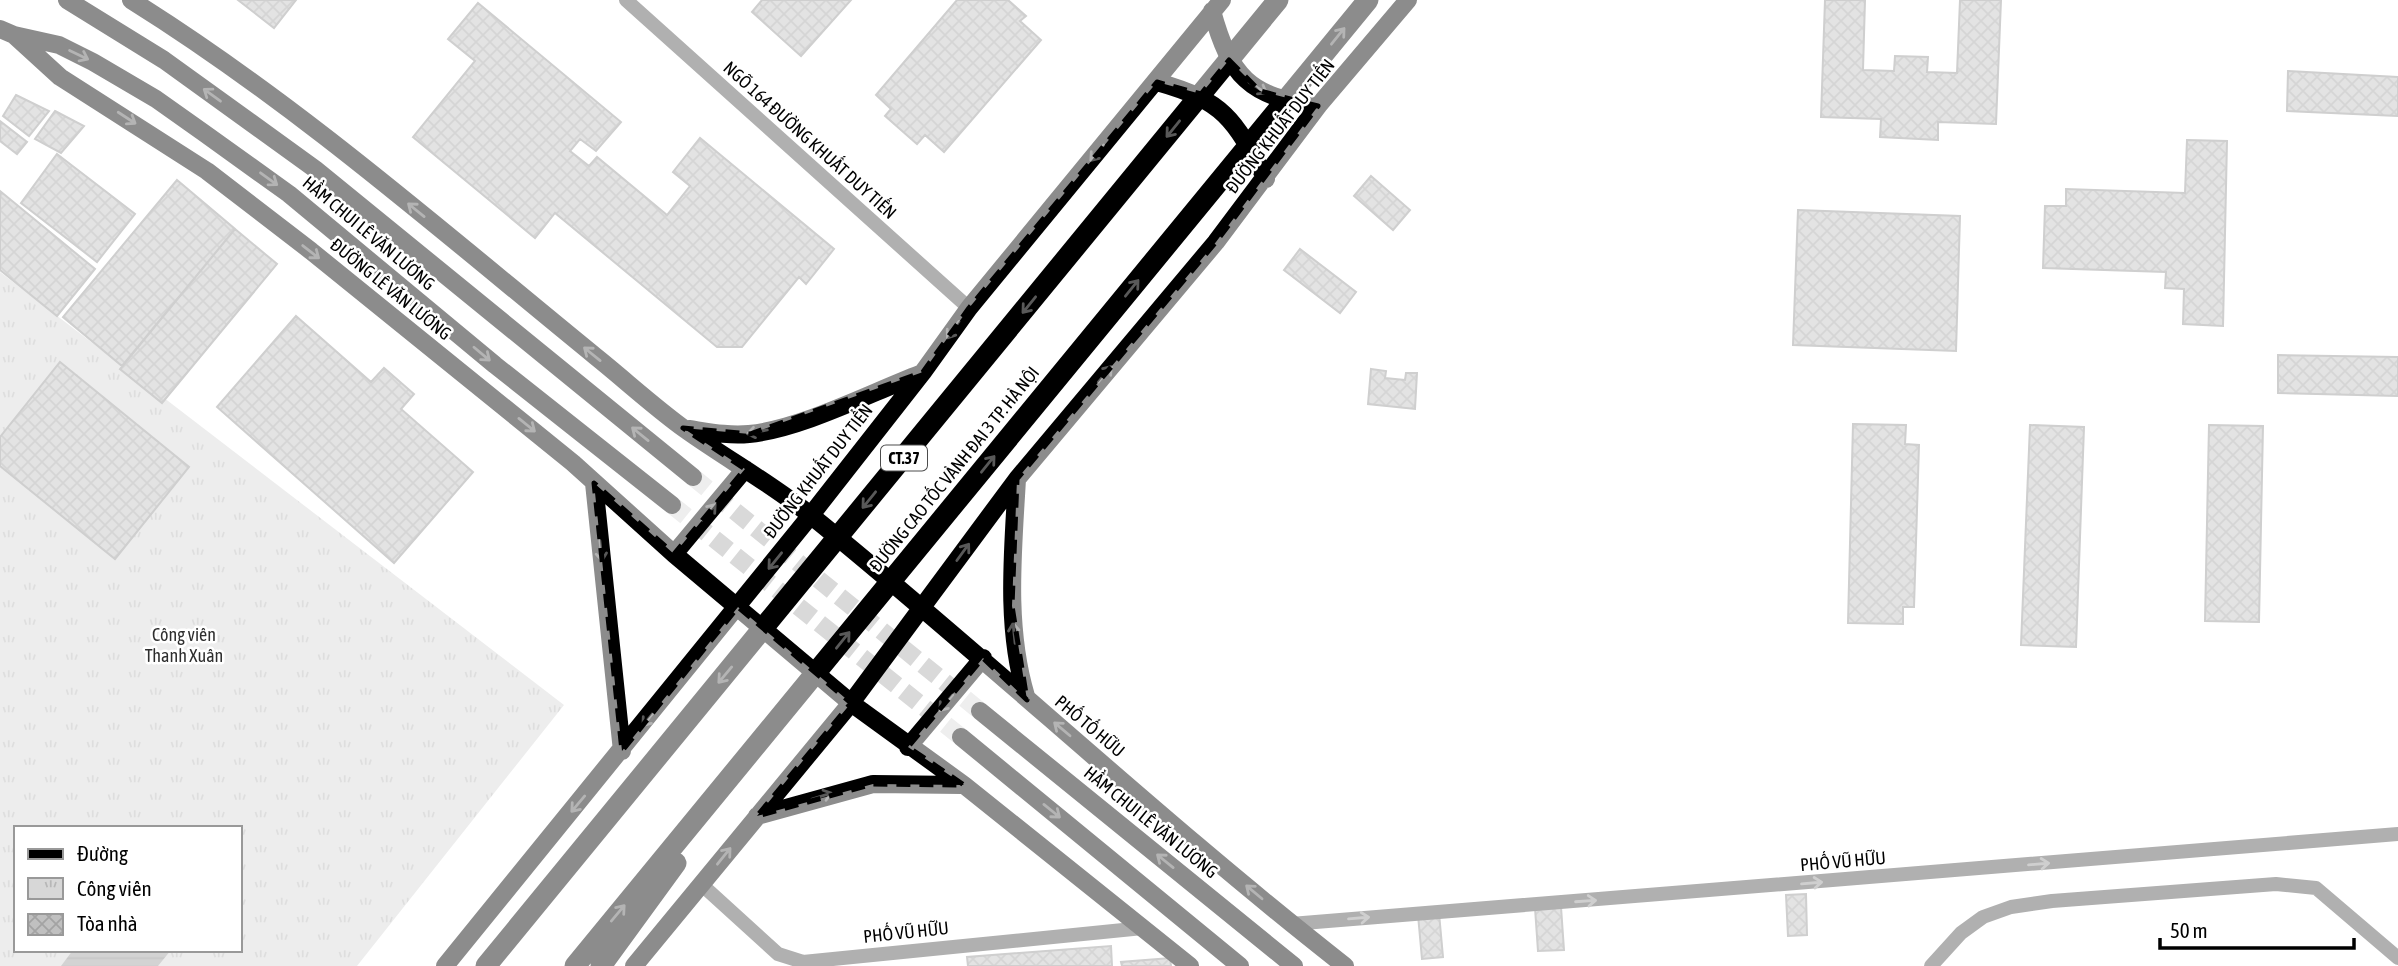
<svg xmlns="http://www.w3.org/2000/svg" width="2398" height="966" font-family="'Asap Condensed',sans-serif">
	<style>
		.park { fill: url(#park-tufts); fill-rule: evenodd }
		.water { fill: url(#water-rules) }
		.building { fill: url(#building-cross-hatch); stroke: #949494; stroke-width: 2 }
		.lines { fill: none; stroke-linecap: round; stroke-linejoin: round }
		.primary-tunnel { stroke: #d9d9d9; stroke-width: 18; stroke-dasharray: 18 9; stroke-linecap: butt }
		.street { stroke: #505050; stroke-width: 14 }
		.primary { stroke: #000; stroke-width: 18 }
		.highway { stroke: #000; stroke-width: 21 }
		.oneway { stroke: #595959 }
		.oneway2 { stroke: #969696 }
		.marked { fill: none; stroke: #000; stroke-width: 5; stroke-dasharray: 14 9; stroke-linejoin: round }
		.labels { text-anchor: middle; dominant-baseline: central; stroke-width: 5; stroke-linejoin: round; paint-order: stroke }
		.shield { fill: #fff; stroke: #4c4c4c; stroke-width: 2 }
		.shield-label { font-size: 16px; font-weight: bold; fill: #000 }
		.street-label { font-size: 18px; fill: #000; stroke: #fff }
		.park-label { font-size: 18px; fill: #2e2e2e; stroke: #fff }
	</style>
	<defs>
		<pattern id="park-tufts" width="24" height="20" patternUnits="userSpaceOnUse" patternTransform="scale(1.75)"><rect width="24" height="20" fill="#d7d7d7"/><path d="M3 7l-1-3M5 7V3M7 7l1-3M15 17l-1-3M17 17v-4M19 17l1-3" fill="none" stroke="#b7b7b7"/></pattern>
		<pattern id="water-rules" width="6" height="5" patternUnits="userSpaceOnUse" patternTransform="scale(1.75)"><rect width="6" height="5" fill="#9e9e9e"/><path d="M0 2.5h6" fill="none" stroke="#868686"/></pattern>
		<pattern id="building-cross-hatch" width="8" height="8" patternUnits="userSpaceOnUse" patternTransform="scale(1.75)"><rect width="8" height="8" fill="#c0c0c0"/><path d="M0 0l8 8M0 8l8-8" fill="none" stroke="#a3a3a3"/></pattern>
	</defs>
	<rect width="100%" height="100%" fill="#fff"/>
	<!-- park -->
	<path class="park" d="M 0,272 L 564,705 L 357,966 L 0,966 ZM 16,828 L 240,828 L 240,950 L 16,950 Z"/>
	<!-- water -->
	<path class="water" d="M 73,950 L 171,950 L 158,966 L 61,966 Z"/>
	<!-- building -->
	<path class="building" d="M 238,0 L 296,0 L 274,28 Z
		M 762,0 L 851,0 L 801,56 L 752,12 Z
		M 957,0 L 1008,0 L 1026,16 L 1020,21 L 1041,40 L 944,152 L 925,135 L 917,144 L 885,116 L 891,109 L 876,95 Z
		M 1825,0 L 1865,0 L 1863,70 L 1894,71 L 1895,56 L 1928,57 L 1927,72 L 1957,73 L 1960,0 L 2001,0 L 1996,124 L 1938,122 L 1938,140 L 1880,137 L 1881,119 L 1821,117 Z
		M 478,3 L 621,122 L 596,151 L 580,139 L 570,151 L 589,166 L 597,157 L 667,215 L 690,186 L 673,172 L 700,138 L 834,249 L 806,284 L 799,277 L 742,347 L 717,347 L 555,213 L 535,238 L 413,137 L 475,61 L 448,39 Z
		M 2288,71 L 2398,77 L 2398,116 L 2287,111 Z
		M 16,95 L 49,111 L 29,136 L 3,116 Z
		M 55,111 L 84,126 L 61,153 L 35,139 Z
		M 0,121 L 27,142 L 17,154 L 0,141 Z
		M 2187,140 L 2227,141 L 2223,326 L 2183,324 L 2184,289 L 2165,288 L 2166,272 L 2043,268 L 2045,206 L 2066,206 L 2066,189 L 2185,193 Z
		M 57,154 L 135,214 L 97,262 L 21,203 Z
		M 1371,176 L 1410,210 L 1393,230 L 1354,196 Z
		M 177,180 L 235,229 L 122,366 L 63,317 Z
		M 0,191 L 95,269 L 57,316 L 0,270 Z
		M 1798,210 L 1960,216 L 1956,351 L 1793,345 Z
		M 235,229 L 277,264 L 162,403 L 120,369 Z
		M 1300,249 L 1356,292 L 1340,313 L 1284,270 Z
		M 296,316 L 371,382 L 384,368 L 414,394 L 401,409 L 473,472 L 394,563 L 217,407 Z
		M 2278,355 L 2398,357 L 2398,396 L 2278,393 Z
		M 60,362 L 189,467 L 115,559 L 0,466 L 0,437 Z
		M 1371,369 L 1386,371 L 1385,378 L 1405,380 L 1406,373 L 1417,373 L 1415,409 L 1368,404 Z
		M 1853,424 L 1906,425 L 1905,444 L 1919,445 L 1914,607 L 1903,607 L 1903,624 L 1848,623 Z
		M 2030,425 L 2084,427 L 2076,647 L 2021,645 Z
		M 2209,425 L 2263,426 L 2259,622 L 2205,621 Z
		M 1806,894 L 1807,935 L 1788,936 L 1786,895 Z
		M 1561,907 L 1564,950 L 1538,951 L 1535,908 Z
		M 1439,913 L 1443,957 L 1422,959 L 1418,915 Z
		M 1111,946 L 1112,966 L 968,966 L 967,957 Z
		M 1170,958 L 1171,966 L 1122,966 L 1121,962 Z"/>
	<g class="lines">
		<!-- primary-tunnel -->
		<path class="primary-tunnel" d="M 693,477 L 980,711
			M 672,505 L 961,737"/>
		<!-- street -->
		<path class="street" d="M 626,0 L 969,308
			M 701,884 L 778,954 L 803,962 L 1143,928
			M 1291,924 L 2398,834
			M 1931,966 L 1961,933 L 1983,917 L 2011,907 L 2052,901 L 2276,884 L 2316,888 L 2398,958"/>
		<!-- primary -->
		<path class="primary" d="M 67,0 L 164,60 L 315,169 L 693,477
			M 131,0 C 296,103 444,233 595,356 C 625,380 654,407 686,430 C 728,460 774,485 814,518 C 994,664 1162,823 1345,966
			M 1212,11 C 1230,76 1249,97 1318,106
			M 0,29 L 14,35 L 60,77 L 207,171 L 311,251 L 573,463 L 674,554 L 851,703 L 964,785 L 1190,966
			M 14,35 L 59,45 L 93,62 L 156,99 L 204,133 L 289,194 L 495,365 L 672,505
			M 1157,82 C 1225,101 1234,119 1266,179
			M 689,429 C 709,432 729,436 749,434 C 801,429 870,393 920,374
			M 1017,479 C 1013,551 1005,626 1026,696
			M 594,483 L 622,751
			M 674,554 L 745,469
			M 980,711 L 1294,966
			M 961,737 L 1240,966
			M 908,747 L 983,658
			M 757,816 L 873,784 L 962,785
			M 445,966 L 811,515 L 923,372 L 969,308 L 1222,0
			M 634,966 L 851,703 L 1017,479 L 1216,242 L 1318,106 L 1408,0"/>
		<!-- highway -->
		<path class="highway" d="M 486,966 L 1278,0
			M 575,966 L 1368,0
			M 601,966 L 676,863"/>
	</g>
	<!-- one-way arrows -->
	<defs><path id="oneway-shaft" d="M-6 0H5M1.5-3L5.5 0L1.5 3" fill="none" stroke-width="1.6" stroke-linecap="round" stroke-linejoin="round" transform="scale(1.75)"/></defs>
	<g class="oneway">
		<use href="#oneway-shaft" transform="translate(1338 36) rotate(-51)"/>
		<use href="#oneway-shaft" transform="translate(79 55) rotate(26)"/>
		<use href="#oneway-shaft" transform="translate(1258 88) rotate(32)"/>
		<use href="#oneway-shaft" transform="translate(212 95) rotate(-144)"/>
		<use href="#oneway-shaft" transform="translate(127 118) rotate(33)"/>
		<use href="#oneway-shaft" transform="translate(1173 129) rotate(129)"/>
		<use href="#oneway-shaft" transform="translate(1097 153) rotate(130)"/>
		<use href="#oneway-shaft" transform="translate(269 179) rotate(36)"/>
		<use href="#oneway-shaft" transform="translate(416 210) rotate(-141)"/>
		<use href="#oneway-shaft" transform="translate(311 252) rotate(38)"/>
		<use href="#oneway-shaft" transform="translate(1132 288) rotate(-51)"/>
		<use href="#oneway-shaft" transform="translate(1029 305) rotate(129)"/>
		<use href="#oneway-shaft" transform="translate(953 330) rotate(125)"/>
		<use href="#oneway-shaft" transform="translate(482 354) rotate(40)"/>
		<use href="#oneway-shaft" transform="translate(592 354) rotate(-141)"/>
		<use href="#oneway-shaft" transform="translate(1105 374) rotate(-50)"/>
		<use href="#oneway-shaft" transform="translate(527 425) rotate(39)"/>
		<use href="#oneway-shaft" transform="translate(757 432) rotate(169)"/>
		<use href="#oneway-shaft" transform="translate(640 434) rotate(-141)"/>
		<use href="#oneway-shaft" transform="translate(988 464) rotate(-51)"/>
		<use href="#oneway-shaft" transform="translate(869 500) rotate(129)"/>
		<use href="#oneway-shaft" transform="translate(709 512) rotate(-50)"/>
		<use href="#oneway-shaft" transform="translate(601 551) rotate(84)"/>
		<use href="#oneway-shaft" transform="translate(963 552) rotate(-54)"/>
		<use href="#oneway-shaft" transform="translate(775 561) rotate(129)"/>
		<use href="#oneway-shaft" transform="translate(1014 633) rotate(-96)"/>
		<use href="#oneway-shaft" transform="translate(843 640) rotate(-51)"/>
		<use href="#oneway-shaft" transform="translate(725 675) rotate(130)"/>
		<use href="#oneway-shaft" transform="translate(946 703) rotate(130)"/>
		<use href="#oneway-shaft" transform="translate(649 718) rotate(129)"/>
		<use href="#oneway-shaft" transform="translate(1062 729) rotate(-140)"/>
		<use href="#oneway-shaft" transform="translate(822 796) rotate(-17)"/>
		<use href="#oneway-shaft" transform="translate(578 804) rotate(130)"/>
		<use href="#oneway-shaft" transform="translate(1052 811) rotate(39)"/>
		<use href="#oneway-shaft" transform="translate(724 856) rotate(-51)"/>
		<use href="#oneway-shaft" transform="translate(1165 861) rotate(-141)"/>
		<use href="#oneway-shaft" transform="translate(1254 892) rotate(-140)"/>
		<use href="#oneway-shaft" transform="translate(618 913) rotate(-50)"/>
	</g>
	<g class="oneway2">
		<use href="#oneway-shaft" transform="translate(2039 864) rotate(-5)"/>
		<use href="#oneway-shaft" transform="translate(1812 883) rotate(-5)"/>
		<use href="#oneway-shaft" transform="translate(1586 901) rotate(-4)"/>
		<use href="#oneway-shaft" transform="translate(1359 918) rotate(-5)"/>
	</g>
	<!-- marked area -->
	<path d="M0 0H2398V966H0ZM 1229,60 L 1260,91 L 1318,106 L 1216,242 L 1017,479 L 1012,606 L 1027,700 L 983,658 L 908,747 L 964,785 L 873,784 L 757,816 L 851,703 L 738,607 L 622,751 L 594,483 L 674,554 L 745,469 L 683,428 L 750,434 L 923,372 L 969,308 L 1157,82 L 1201,94 Z" fill="#fff" fill-opacity=".55" fill-rule="evenodd"/>
	<path class="marked" d="M 1229,60 L 1260,91 L 1318,106 L 1216,242 L 1017,479 L 1012,606 L 1027,700 L 983,658 L 908,747 L 964,785 L 873,784 L 757,816 L 851,703 L 738,607 L 622,751 L 594,483 L 674,554 L 745,469 L 683,428 L 750,434 L 923,372 L 969,308 L 1157,82 L 1201,94 Z"/>
	<g class="labels">
		<!-- shield labels -->
		<rect class="shield" x="881" y="445.5" width="46" height="25" rx="5"/>
		<g class="shield-label">
			<text x="904" y="458">CT.37</text>
		</g>
		<!-- street labels -->
		<g class="street-label">
			<text transform="translate(1280 126) rotate(-52)">ĐƯỜNG KHUẤT DUY TIẾN</text>
			<text transform="translate(810 140) rotate(42)">NGÕ 164 ĐƯỜNG KHUẤT DUY TIẾN</text>
			<text transform="translate(369 233) rotate(40)">HẦM CHUI LÊ VĂN LƯƠNG</text>
			<text transform="translate(391 289) rotate(39)">ĐƯỜNG LÊ VĂN LƯƠNG</text>
			<text transform="translate(954 469) rotate(-51)">ĐƯỜNG CAO TỐC VÀNH ĐAI 3 TP. HÀ NỘI</text>
			<text transform="translate(818 471) rotate(-52)">ĐƯỜNG KHUẤT DUY TIẾN</text>
			<text transform="translate(1090 726) rotate(40)">PHỐ TỐ HỮU</text>
			<text transform="translate(1151 822) rotate(39)">HẦM CHUI LÊ VĂN LƯƠNG</text>
			<text transform="translate(1843 861) rotate(-5)">PHỐ VŨ HỮU</text>
			<text transform="translate(906 932) rotate(-6)">PHỐ VŨ HỮU</text>
		</g>
		<!-- park labels -->
		<g class="park-label">
			<text x="184" y="634">Công viên<tspan x="184" dy="21">Thanh Xuân</tspan></text>
		</g>
	</g>
	<!-- legend -->
	<rect x="14" y="826" width="228" height="126" fill="#ffffff" stroke="#999999" stroke-width="2"/>
	<rect x="28" y="849" width="35" height="10" fill="#000000" stroke="#999999" stroke-width="2"/>
	<text x="77" y="861" font-size="21" fill="#000000">Đường</text>
	<rect x="28" y="878" width="35" height="21" fill="url(#park-tufts)" stroke="#999999" stroke-width="2"/>
	<text x="77" y="896" font-size="21" fill="#000000">Công viên</text>
	<rect x="28" y="914" width="35" height="21" fill="url(#building-cross-hatch)" stroke="#999999" stroke-width="2"/>
	<text x="77" y="931" font-size="21" fill="#000000">Tòa nhà</text>
	<!-- scale -->
	<path d="M2160 938v10h194v-10" fill="none" stroke="#000000" stroke-width="3.5"/>
	<text x="2170" y="938" font-size="21" fill="#000000" stroke="#ffffff" stroke-width="5" paint-order="stroke">50 m</text>
</svg>
